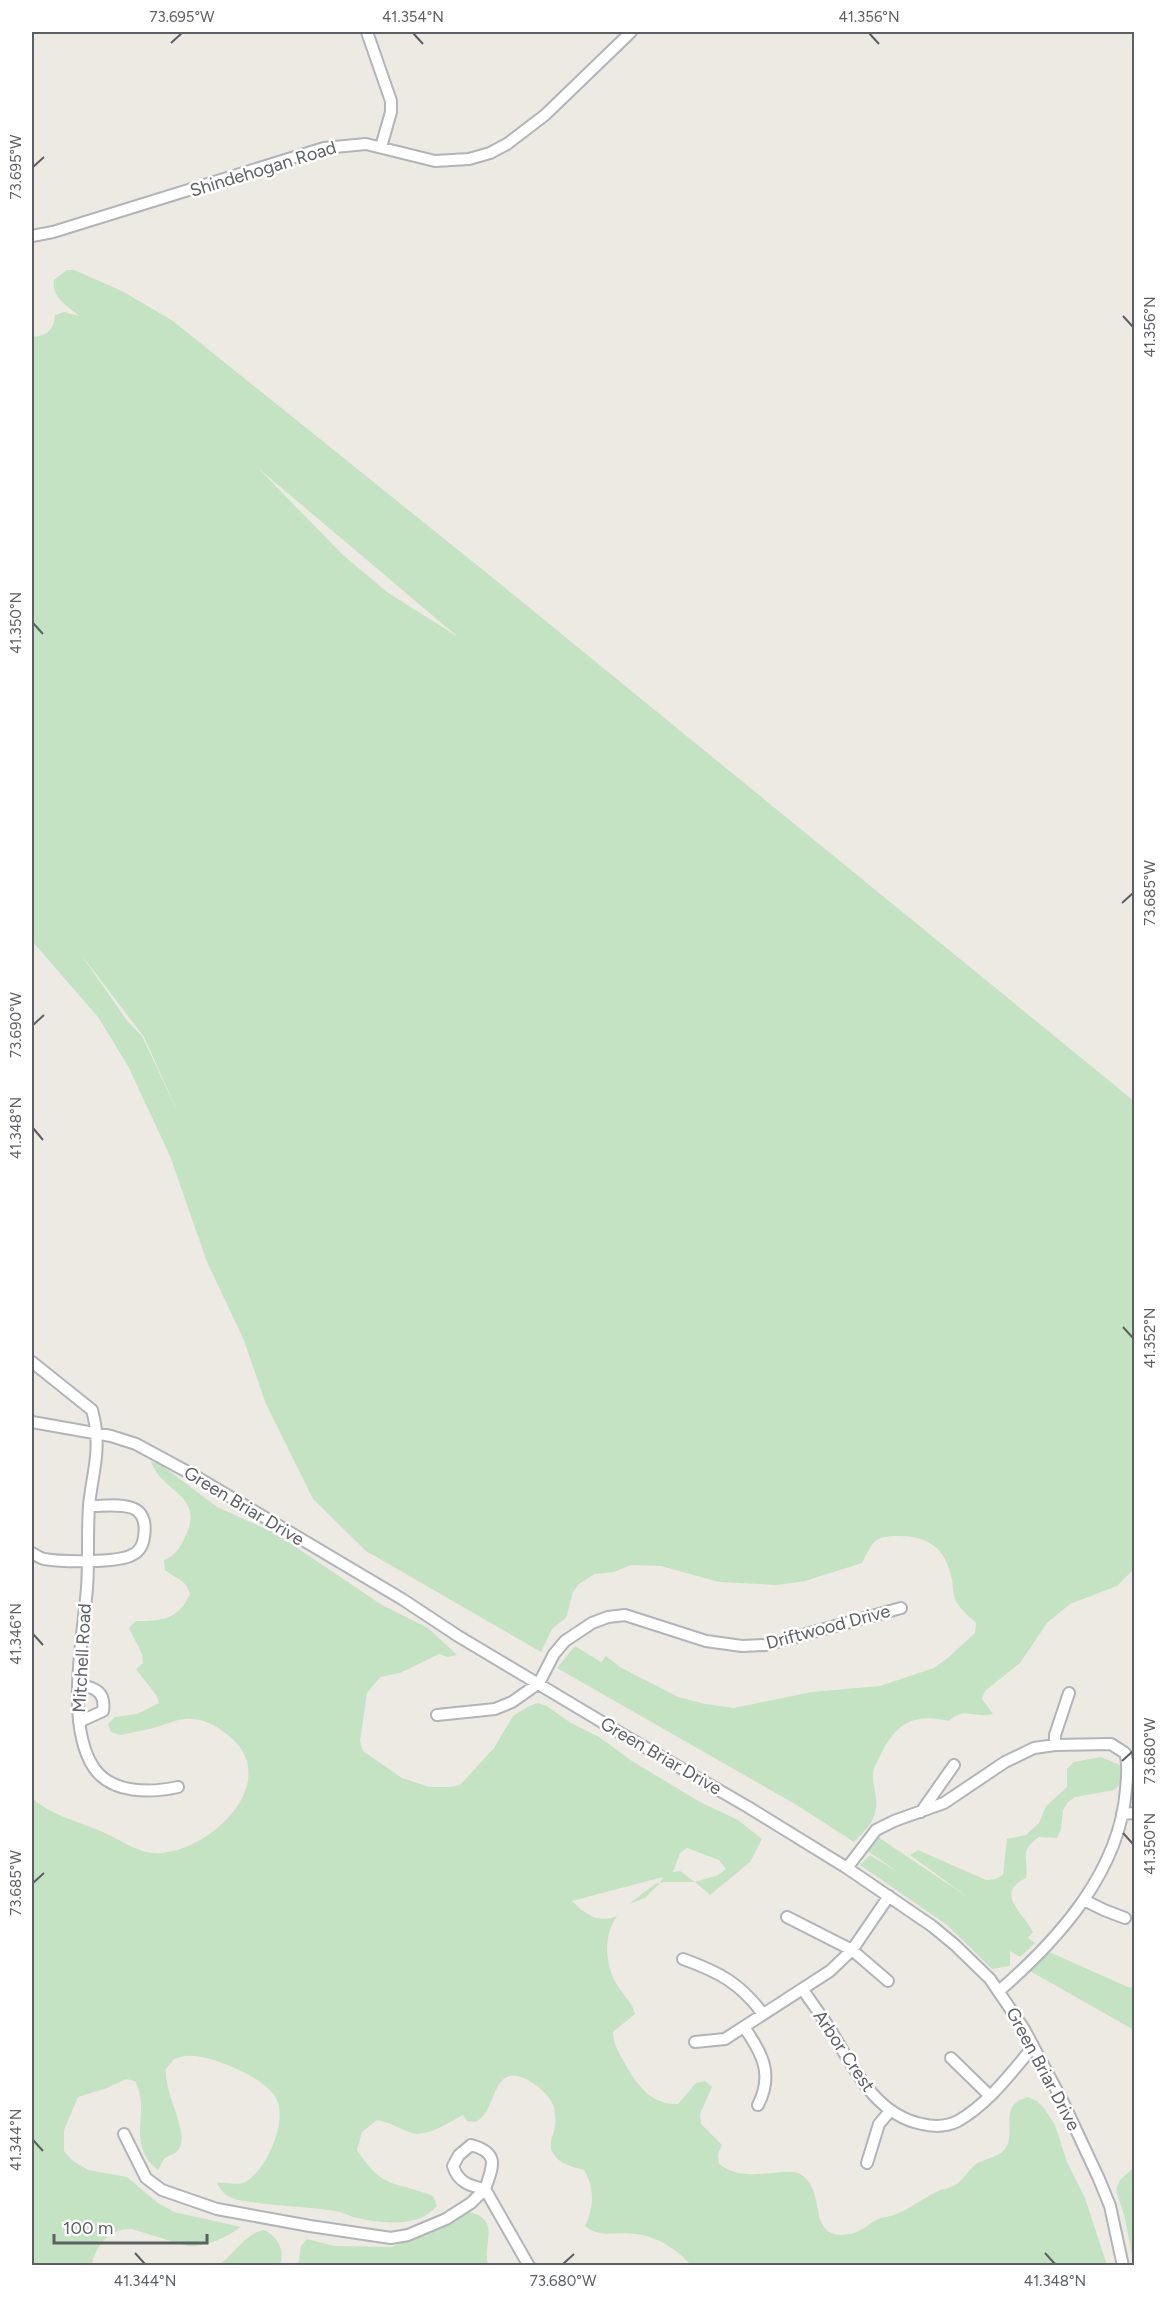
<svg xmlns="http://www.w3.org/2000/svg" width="1166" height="2297" font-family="Figtree,sans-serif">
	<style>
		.green { fill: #c4e3c2; fill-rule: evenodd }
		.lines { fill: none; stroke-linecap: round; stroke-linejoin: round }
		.minor-casing { stroke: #b1b4b8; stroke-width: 14 }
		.minor { stroke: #fff; stroke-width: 10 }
		.ticks { fill: none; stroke: #5c5f63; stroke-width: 2 }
		.labels { text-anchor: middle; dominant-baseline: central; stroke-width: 5; stroke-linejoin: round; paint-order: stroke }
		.street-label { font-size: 18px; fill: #5c5f63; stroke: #fff }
		.neatline { fill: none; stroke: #5c5f63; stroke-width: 2 }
		.ticks-label { font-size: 15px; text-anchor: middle; fill: #5c5f63 }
	</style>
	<rect width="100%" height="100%" fill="#edeae4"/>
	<!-- green -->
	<path class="green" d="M 67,270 L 74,270 L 122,291 L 173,321 L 493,578 L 1134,1101 L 1134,1569 L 1117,1586 L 1070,1604 L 1047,1623 L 1020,1663 L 985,1691 L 982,1699 L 993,1714 C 974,1719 965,1706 949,1721 C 915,1713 897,1722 881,1754 C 878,1760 873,1768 873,1775 C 873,1791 880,1801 874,1816 C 871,1826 861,1834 854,1842 L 795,1804 L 557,1668 L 575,1646 L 601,1662 L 606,1656 L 620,1667 L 678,1697 L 705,1704 L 734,1708 L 812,1692 L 880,1686 L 934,1668 L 949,1657 L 975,1633 L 976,1623 C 970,1617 961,1610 957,1603 C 953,1597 953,1587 952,1580 C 946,1549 930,1536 898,1536 C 873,1536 873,1542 862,1563 L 805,1581 L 777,1585 L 719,1582 L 661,1566 L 631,1565 L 614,1572 L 595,1574 L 579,1584 L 573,1592 L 566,1618 L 552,1629 L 541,1652 L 366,1551 L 313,1499 L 266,1404 L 243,1338 L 207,1262 L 170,1156 L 128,1066 L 98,1017 L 32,941 L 32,420 L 33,417 L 32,408 L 32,337 C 47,336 54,330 55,315 L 64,312 L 79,316 C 68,306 51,298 54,280 ZM 258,468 L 458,637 L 387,592 L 343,555 ZM 80,953 L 144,1037 L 181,1119 L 142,1036 L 128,1022 Z
		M 151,1462 L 160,1464 L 217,1507 L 275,1533 L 382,1605 L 428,1628 L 457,1655 L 448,1657 L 439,1654 L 400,1673 L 380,1677 L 367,1693 L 360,1741 L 363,1751 L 402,1778 L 430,1787 L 450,1787 L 460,1785 L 494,1748 L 513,1716 L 529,1706 L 538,1703 L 547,1706 L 571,1723 L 599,1737 L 632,1761 L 700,1802 L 738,1820 L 762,1839 L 750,1862 L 710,1895 L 695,1882 L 664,1882 L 660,1883 L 645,1898 L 629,1904 L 655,1884 L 660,1883 L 663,1877 L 572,1901 C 585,1914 598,1924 617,1916 C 602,1937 605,1969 620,1989 C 626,1999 632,2002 635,2014 L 613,2032 C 613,2042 617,2049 622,2058 C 634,2081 649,2105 678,2104 L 696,2083 L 705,2081 L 712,2087 L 700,2114 L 701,2124 L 722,2145 L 718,2154 L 719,2164 C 748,2186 787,2164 802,2175 C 824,2191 811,2225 832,2233 C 839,2236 847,2235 854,2233 C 863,2230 870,2223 878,2219 C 883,2217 890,2217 896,2214 C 909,2209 922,2199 936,2192 C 942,2189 951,2188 957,2184 C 964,2179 968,2170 976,2164 C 984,2159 998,2157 1004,2150 C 1019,2133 995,2106 1028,2097 L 1037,2101 L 1044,2108 L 1055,2125 L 1067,2162 L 1085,2198 L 1107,2265 L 691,2265 C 676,2249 657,2236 635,2234 C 617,2231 600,2239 585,2226 C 594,2207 595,2189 584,2170 C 573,2167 559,2164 553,2153 C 547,2143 554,2136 555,2126 C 556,2121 555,2113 554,2107 C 550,2093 522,2070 507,2077 C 491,2086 494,2111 476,2122 L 467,2121 L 463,2115 C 448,2123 425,2139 409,2132 C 398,2128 389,2122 377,2120 L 362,2132 L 357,2150 C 384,2191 393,2180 433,2196 L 437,2206 C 418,2229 379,2223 353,2217 C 347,2215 342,2212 335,2211 C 303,2206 270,2206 238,2200 C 227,2197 222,2193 217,2183 C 226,2182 237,2186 245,2182 C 267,2170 287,2123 277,2100 C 268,2079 214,2056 192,2056 C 186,2055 180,2057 174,2059 L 166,2069 C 164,2094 188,2130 180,2147 C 176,2155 171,2154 165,2158 C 162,2161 160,2167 158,2170 C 124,2143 152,2112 135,2081 L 126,2079 L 107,2088 L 78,2097 L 64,2130 L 64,2151 L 72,2160 L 88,2170 L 127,2177 L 158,2203 L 174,2212 L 241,2227 C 225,2238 207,2247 187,2246 L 132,2229 C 111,2228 95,2245 92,2265 L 32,2265 L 32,1798 C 52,1816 81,1822 105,1833 C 123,1841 140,1855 161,1853 C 215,1849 287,1776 224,1732 C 214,1725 204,1719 191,1719 C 180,1718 170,1723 160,1726 C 147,1730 133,1732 120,1735 L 111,1732 L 108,1724 L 115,1717 L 137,1714 L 159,1703 L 156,1695 L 136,1669 L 143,1663 L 142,1654 L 129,1628 L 136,1621 C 162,1621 178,1620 190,1594 C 186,1579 176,1579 165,1570 L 164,1560 C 175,1556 180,1548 185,1537 C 206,1495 163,1494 151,1462 ZM 687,1848 L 719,1860 L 726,1869 L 718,1875 L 695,1882 L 680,1871 L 673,1872 L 680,1853 Z
		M 1101,1757 L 1120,1765 L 1121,1784 L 1114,1790 L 1075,1797 L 1068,1802 L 1063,1810 L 1061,1829 L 1057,1838 L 1039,1837 C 1018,1852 1029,1858 1026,1878 C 994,1894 1023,1912 1033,1932 L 1028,1938 L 1035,1943 L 1020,1957 L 1010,1951 L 1010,1966 L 992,1969 L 947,1925 L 860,1865 L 870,1855 L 899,1873 L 868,1851 L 878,1837 L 969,1898 L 910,1855 L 918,1850 L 986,1880 L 995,1879 L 1003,1875 L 1007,1839 L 1026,1835 L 1039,1823 L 1046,1806 L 1067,1787 L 1067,1769 L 1074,1762 Z
		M 1047,1951 L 1130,1988 L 1134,1986 L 1134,2030 L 1030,1971 Z
		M 1134,2167 L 1134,2266 L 1125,2218 L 1116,2190 L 1120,2180 Z
		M 469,2212 C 502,2220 482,2242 488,2265 L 298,2266 L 301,2246 L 307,2239 L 335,2246 L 392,2247 L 444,2225 L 460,2214 Z
		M 265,2230 C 277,2238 284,2247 281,2262 L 275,2265 L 218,2265 C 235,2255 245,2232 265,2230 Z"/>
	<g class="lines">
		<!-- minor casing -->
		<g class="minor-casing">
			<path id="minor" d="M 367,32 L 391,101 L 391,112 L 381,147
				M 32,236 L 53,232 L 324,148 L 366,144 L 435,161 L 469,159 L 490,153 L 507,144 L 545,115 L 631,32
				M 32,1362 L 92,1410 C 94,1418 96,1425 96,1433 C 99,1456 91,1482 89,1506 C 87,1533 89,1561 87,1588 C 83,1638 65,1725 94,1768 C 112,1794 151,1793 178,1787
				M 32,1422 L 111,1436 L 136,1444 L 195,1476 L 402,1599 L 458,1636 L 627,1737 L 748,1807 L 847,1868 L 932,1926 L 955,1945 L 990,1979 L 1024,2029 L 1063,2102 L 1099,2179 L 1110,2206 L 1123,2266
				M 32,1553 C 36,1555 40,1558 44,1559 C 62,1562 117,1563 132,1555 C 139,1552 143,1545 144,1537 C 150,1498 116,1506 89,1506
				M 78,1685 C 95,1687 106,1692 103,1711 L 79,1722
				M 437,1715 L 495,1709 L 512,1702 L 539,1683 L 554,1654 L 565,1641 L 592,1623 L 608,1617 L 625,1615 L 706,1641 L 742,1646 L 766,1645 L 901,1608
				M 1055,1745 L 1055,1735 L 1069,1693
				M 921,1812 L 954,1765
				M 1122,1814 L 1134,1813
				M 847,1868 L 876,1830 L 894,1821 L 944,1803 L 1005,1762 L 1034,1748 L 1055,1745 L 1111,1744 L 1125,1753 C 1129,1764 1127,1777 1126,1789 C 1120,1871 1059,1939 999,1991
				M 1084,1900 L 1104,1910 L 1125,1918
				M 787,1917 L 852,1950 L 888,1981
				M 683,1959 C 719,1972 740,1983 763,2014
				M 803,1990 C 810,2000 817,2010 824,2020 C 850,2059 871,2114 922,2124 C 934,2127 946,2127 958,2121 C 989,2103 1010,2074 1033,2047
				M 744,2027 C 762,2053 774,2074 758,2105
				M 695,2042 L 725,2039 L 830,1971 L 852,1950 L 889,1896
				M 951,2058 L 990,2096
				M 124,2134 L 146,2178 L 162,2190 L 217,2209 L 310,2226 L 391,2238 L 408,2235 L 446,2219 L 471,2203 L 485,2189 L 529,2266
				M 471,2145 C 500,2153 493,2166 485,2189 C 469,2186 458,2182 453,2166 L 459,2155 Z
				M 867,2163 L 879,2124 L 890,2111"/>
		</g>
		<!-- minor -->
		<use href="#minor" class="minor"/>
	</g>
	<!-- ticks -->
	<path class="ticks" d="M 413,33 L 423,44M 869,33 L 879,44M 171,43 L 182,33M 33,167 L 44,157M 1123,316 L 1133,327M 33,623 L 43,634M 1122,903 L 1133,893M 33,1025 L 44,1015M 33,1128 L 43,1140M 1123,1327 L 1133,1338M 33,1634 L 43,1645M 1122,1761 L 1133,1751M 1123,1833 L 1133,1844M 33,1883 L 44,1873M 33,2140 L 43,2151M 135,2253 L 145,2264M 1045,2253 L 1055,2264M 563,2264 L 574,2254"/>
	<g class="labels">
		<!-- street labels -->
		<g class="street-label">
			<text transform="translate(263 169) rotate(-17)">Shindehogan Road</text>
			<text transform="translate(244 1506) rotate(31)">Green Briar Drive</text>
			<text transform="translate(828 1627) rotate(-15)">Driftwood Drive</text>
			<text transform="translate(82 1658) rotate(-87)">Mitchell Road</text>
			<text transform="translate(661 1756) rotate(30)">Green Briar Drive</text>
			<text transform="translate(844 2051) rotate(56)">Arbor Crest</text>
			<text transform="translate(1043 2069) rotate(62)">Green Briar Drive</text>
		</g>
	</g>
	<!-- border -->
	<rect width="1166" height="2297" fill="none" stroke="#ffffff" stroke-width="66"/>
	<!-- scale -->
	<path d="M54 2234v9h153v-9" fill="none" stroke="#5c5f63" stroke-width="3"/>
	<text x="63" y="2234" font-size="18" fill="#5c5f63" stroke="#ffffff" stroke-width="4.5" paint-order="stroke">100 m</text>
	<rect x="33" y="33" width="1100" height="2231" class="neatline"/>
	<g class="ticks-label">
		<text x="182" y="22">73.695°W</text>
		<text x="413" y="22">41.354°N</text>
		<text x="869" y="22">41.356°N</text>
		<text transform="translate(16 167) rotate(-90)" y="5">73.695°W</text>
		<text transform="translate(1150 327) rotate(-90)" y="5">41.356°N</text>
		<text transform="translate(16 623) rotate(-90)" y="5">41.350°N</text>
		<text transform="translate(1150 893) rotate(-90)" y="5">73.685°W</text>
		<text transform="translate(16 1025) rotate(-90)" y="5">73.690°W</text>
		<text transform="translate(16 1128) rotate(-90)" y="5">41.348°N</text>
		<text transform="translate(1150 1338) rotate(-90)" y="5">41.352°N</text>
		<text transform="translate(16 1634) rotate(-90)" y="5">41.346°N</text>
		<text transform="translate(1150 1751) rotate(-90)" y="5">73.680°W</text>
		<text transform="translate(1150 1844) rotate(-90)" y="5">41.350°N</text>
		<text transform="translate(16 1883) rotate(-90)" y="5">73.685°W</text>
		<text transform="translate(16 2140) rotate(-90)" y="5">41.344°N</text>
		<text x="145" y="2286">41.344°N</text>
		<text x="563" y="2286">73.680°W</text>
		<text x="1055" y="2286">41.348°N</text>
	</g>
</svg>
